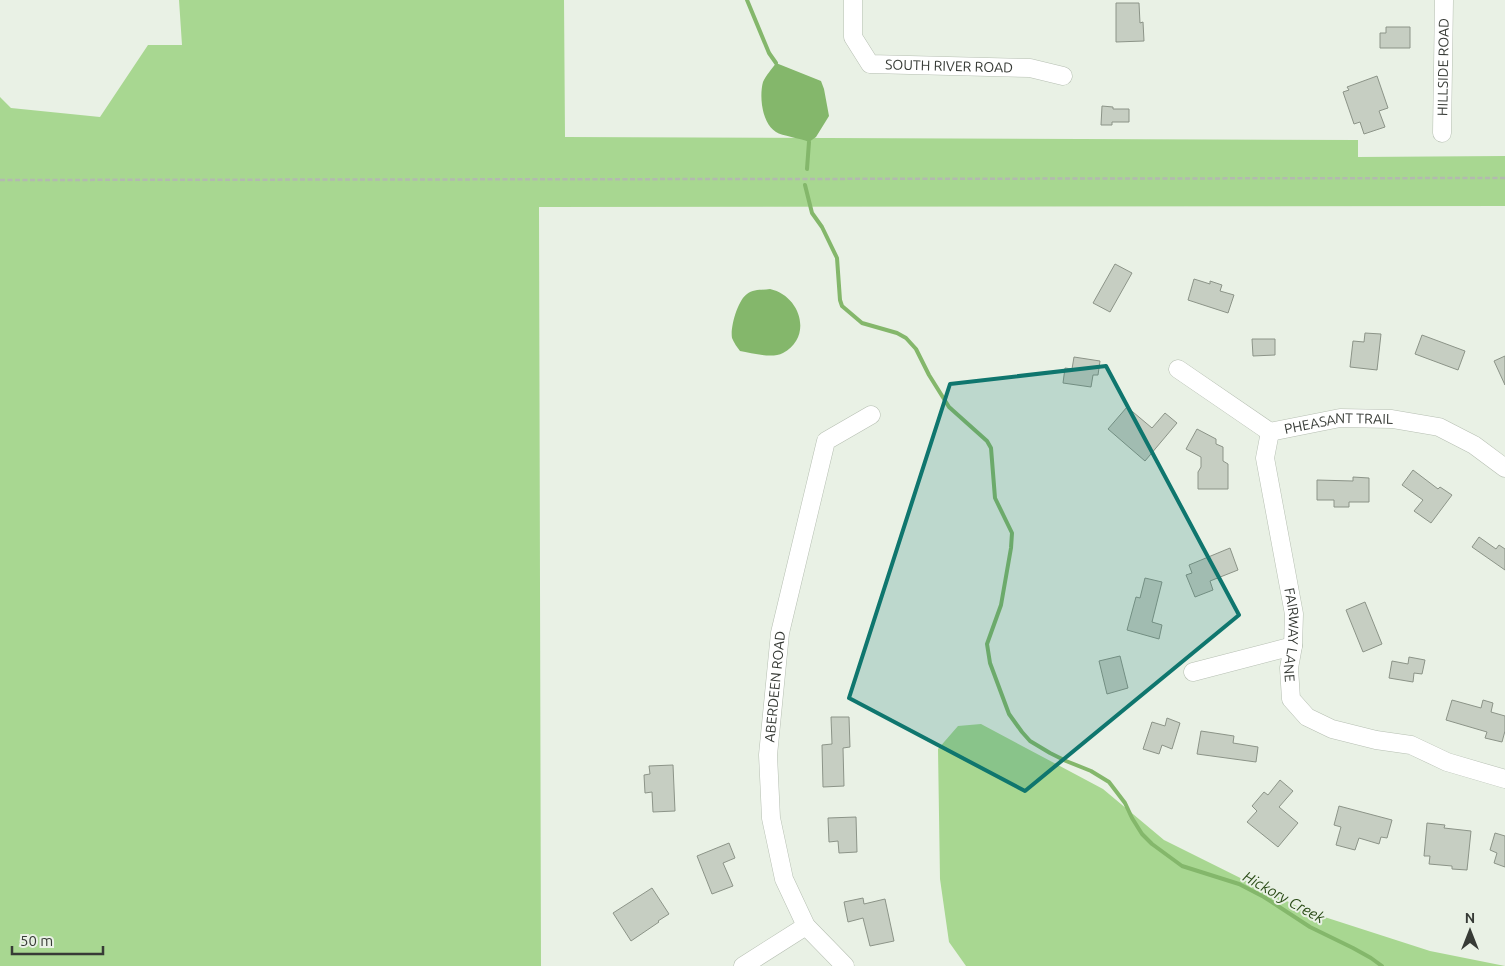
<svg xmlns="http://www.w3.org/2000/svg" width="1505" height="966" font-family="Ubuntu,sans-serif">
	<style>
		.green { fill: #a8d791 }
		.water { fill: #84b76b }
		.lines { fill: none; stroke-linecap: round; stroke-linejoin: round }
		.stream { stroke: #84b76b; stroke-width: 4 }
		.building { fill: #c6cec2; stroke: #8c9488 }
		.minor-casing { stroke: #b6bfb2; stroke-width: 19 }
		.path { stroke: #b3b9b0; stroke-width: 2.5; stroke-dasharray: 5 2.5; stroke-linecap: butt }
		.minor { stroke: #fff; stroke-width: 18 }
		.marked { fill: #0f766e; fill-opacity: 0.2; stroke: #0f766e; stroke-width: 4; stroke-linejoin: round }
		.labels { text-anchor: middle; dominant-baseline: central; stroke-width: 4; stroke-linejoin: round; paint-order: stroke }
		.street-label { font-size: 14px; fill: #373b36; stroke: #e9f1e5 }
		.water-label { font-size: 15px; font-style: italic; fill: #2c4d19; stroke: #e9f1e5 }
	</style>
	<rect width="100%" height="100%" fill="#e9f1e5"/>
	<!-- green -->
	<path class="green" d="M 179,0 L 564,0 L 565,137 L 1358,140 L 1358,157 L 1505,156 L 1505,206 L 539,207 L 541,966 L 0,966 L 0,97 L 11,108 L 100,117 L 148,45 L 182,45 Z
		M 981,724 L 1103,789 L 1164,840 L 1309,912 L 1430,951 L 1505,966 L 966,966 L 949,942 L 940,879 L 938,749 L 958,726 Z"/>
	<!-- water -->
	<path class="water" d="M 776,63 L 821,81 L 824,89 L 829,116 L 816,137 L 809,142 C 800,138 782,136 776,132 C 762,123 759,97 763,82 C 766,75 772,69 776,63 Z
		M 770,289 C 801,296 813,337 783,353 C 772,359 752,353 740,351 C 737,347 734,343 732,338 C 730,327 738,300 747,294 C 753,289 763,290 770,289 Z"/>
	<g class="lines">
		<!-- stream -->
		<path class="stream" d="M 747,0 L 769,53 L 776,63
			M 807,169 L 809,142
			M 805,185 L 812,213 L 822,227 L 837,258 L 840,300 L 842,306 L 862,323 L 897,333 L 906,338 L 916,349 L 929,375 L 949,407 L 987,441 L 991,448 L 995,498 L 1012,533 L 1011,548 L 1001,605 L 987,644 L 990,663 L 1009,714 L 1022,732 L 1030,741 L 1050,753 L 1066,761 L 1091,771 L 1109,782 L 1125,803 L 1132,818 L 1142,834 L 1152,844 L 1182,866 L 1239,884 L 1264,897 L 1310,927 L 1353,948 L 1371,958 L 1382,966"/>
	</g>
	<!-- building -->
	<path class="building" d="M 1116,3 L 1139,3 L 1140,23 L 1143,22 L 1144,41 L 1116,42 Z
		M 1386,27 L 1410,27 L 1410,48 L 1380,48 L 1380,33 L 1386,33 Z
		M 1377,76 L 1388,108 L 1379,111 L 1385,127 L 1364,134 L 1360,122 L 1354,124 L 1343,92 L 1349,90 L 1347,87 Z
		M 1102,106 L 1113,107 L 1113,109 L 1129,109 L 1129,122 L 1112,122 L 1112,125 L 1101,125 Z
		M 1115,264 L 1132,273 L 1110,312 L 1093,303 Z
		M 1194,279 L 1210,284 L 1210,281 L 1222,285 L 1220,291 L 1234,295 L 1228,313 L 1188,300 Z
		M 1365,333 L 1381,334 L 1377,370 L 1350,367 L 1353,341 L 1364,342 Z
		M 1422,335 L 1465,351 L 1458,370 L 1415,354 Z
		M 1252,339 L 1275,339 L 1275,355 L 1253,356 Z
		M 1505,356 L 1505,385 L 1494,361 Z
		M 1074,357 L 1100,361 L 1098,375 L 1093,375 L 1091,387 L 1063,383 L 1065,368 L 1072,369 Z
		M 1127,407 L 1152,428 L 1165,413 L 1177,423 L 1145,461 L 1108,429 Z
		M 1197,429 L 1216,439 L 1216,444 L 1223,447 L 1223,461 L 1228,464 L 1228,489 L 1198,489 L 1198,472 L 1201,467 L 1201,457 L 1186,449 Z
		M 1413,470 L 1438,489 L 1440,487 L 1452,495 L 1431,523 L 1414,511 L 1423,500 L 1402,485 Z
		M 1353,477 L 1369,478 L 1369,502 L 1349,502 L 1349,507 L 1334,507 L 1334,500 L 1317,500 L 1317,480 L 1353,481 Z
		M 1479,537 L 1496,549 L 1499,545 L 1505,549 L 1505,570 L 1472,547 Z
		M 1230,548 L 1238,570 L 1210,581 L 1213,590 L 1195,597 L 1186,575 L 1192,573 L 1189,565 Z
		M 1145,578 L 1162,582 L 1152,622 L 1162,625 L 1159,639 L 1127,630 L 1136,597 L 1140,598 Z
		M 1365,602 L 1382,644 L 1363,652 L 1346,610 Z
		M 1120,656 L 1128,688 L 1107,694 L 1099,661 Z
		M 1409,657 L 1425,660 L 1422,674 L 1414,673 L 1413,682 L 1389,678 L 1392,661 L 1408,664 Z
		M 1452,700 L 1481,708 L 1483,700 L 1493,703 L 1491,712 L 1505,716 L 1505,731 L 1502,742 L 1485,738 L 1487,732 L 1446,720 Z
		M 831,717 L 849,717 L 850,747 L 843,748 L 844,786 L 823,787 L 822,745 L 832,744 Z
		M 1167,718 L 1180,723 L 1172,749 L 1162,745 L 1159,754 L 1143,749 L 1152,722 L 1165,726 Z
		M 1201,731 L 1234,736 L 1233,743 L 1258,747 L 1256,762 L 1197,754 Z
		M 673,765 L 675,811 L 653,812 L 652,792 L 645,793 L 644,775 L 650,774 L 649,766 Z
		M 1280,780 L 1293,791 L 1279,807 L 1298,823 L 1278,847 L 1247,822 L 1257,811 L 1252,806 L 1264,792 L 1268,795 Z
		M 1339,806 L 1392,820 L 1387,838 L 1381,837 L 1379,844 L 1359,838 L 1355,850 L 1336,845 L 1341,827 L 1334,825 Z
		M 856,817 L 857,852 L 839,853 L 838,841 L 829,842 L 828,818 Z
		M 1427,823 L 1445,825 L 1444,828 L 1471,831 L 1467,870 L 1452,869 L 1452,866 L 1429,864 L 1430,856 L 1424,856 Z
		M 1495,833 L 1505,836 L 1505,867 L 1494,863 L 1497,853 L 1490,850 Z
		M 729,843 L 735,858 L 723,863 L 733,886 L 712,894 L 697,856 Z
		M 652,888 L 669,914 L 658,921 L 659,922 L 631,941 L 613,913 Z
		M 863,898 L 864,904 L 885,899 L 894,941 L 870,946 L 863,918 L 848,922 L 844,902 Z"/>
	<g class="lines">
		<!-- minor casing -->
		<g class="minor-casing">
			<g id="minor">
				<path id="s1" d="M 853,0 L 853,37 L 870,64 L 1030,68 L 1063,76"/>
				<path id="s2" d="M 1442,133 L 1444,0"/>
				<path id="s3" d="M 1178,369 L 1270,432 L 1340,418 L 1392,419 L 1439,427 L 1474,445 L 1505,468"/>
				<path id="s4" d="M 1270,432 L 1265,458 L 1294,614 L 1293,646 L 1289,668 L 1291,699 L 1307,717 L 1332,729 L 1376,740 L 1411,745 L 1447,762 L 1505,779"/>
				<path d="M 1193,672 L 1293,646"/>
				<path d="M 743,966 L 806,926"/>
				<path id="s5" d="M 845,966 L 806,926 L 784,879 L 771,818 L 768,755 L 780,633 L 826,441 L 871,415"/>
			</g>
		</g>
		<!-- path -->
		<path class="path" d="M 0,180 L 1505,178"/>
		<!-- minor -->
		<use href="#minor" class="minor"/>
	</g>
	<!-- marked area -->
	<path class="marked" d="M 1106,366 L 1239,615 L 1025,791 L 849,698 L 950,384 Z"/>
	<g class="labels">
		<!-- street labels -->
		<g class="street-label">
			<text stroke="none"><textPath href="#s1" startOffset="148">SOUTH RIVER ROAD</textPath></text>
			<text stroke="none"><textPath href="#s2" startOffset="66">HILLSIDE ROAD</textPath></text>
			<text stroke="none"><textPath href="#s3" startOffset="181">PHEASANT TRAIL</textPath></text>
			<text stroke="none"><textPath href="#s4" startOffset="206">FAIRWAY LANE</textPath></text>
			<text stroke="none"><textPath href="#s5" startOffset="302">ABERDEEN ROAD</textPath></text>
		</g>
		<!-- water labels -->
		<g class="water-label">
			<text transform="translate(1284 897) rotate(29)">Hickory Creek</text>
		</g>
	</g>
	<!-- north arrow -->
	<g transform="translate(1470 931)" stroke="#e9f1e5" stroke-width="4" paint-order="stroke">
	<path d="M0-4L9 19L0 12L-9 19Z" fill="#373b36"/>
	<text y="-8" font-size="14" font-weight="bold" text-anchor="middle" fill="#373b36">N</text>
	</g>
	<!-- scale -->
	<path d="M12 946v8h91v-8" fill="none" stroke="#373b36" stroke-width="2.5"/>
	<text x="20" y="946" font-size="15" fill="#373b36" stroke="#e9f1e5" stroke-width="4" paint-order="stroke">50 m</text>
</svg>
